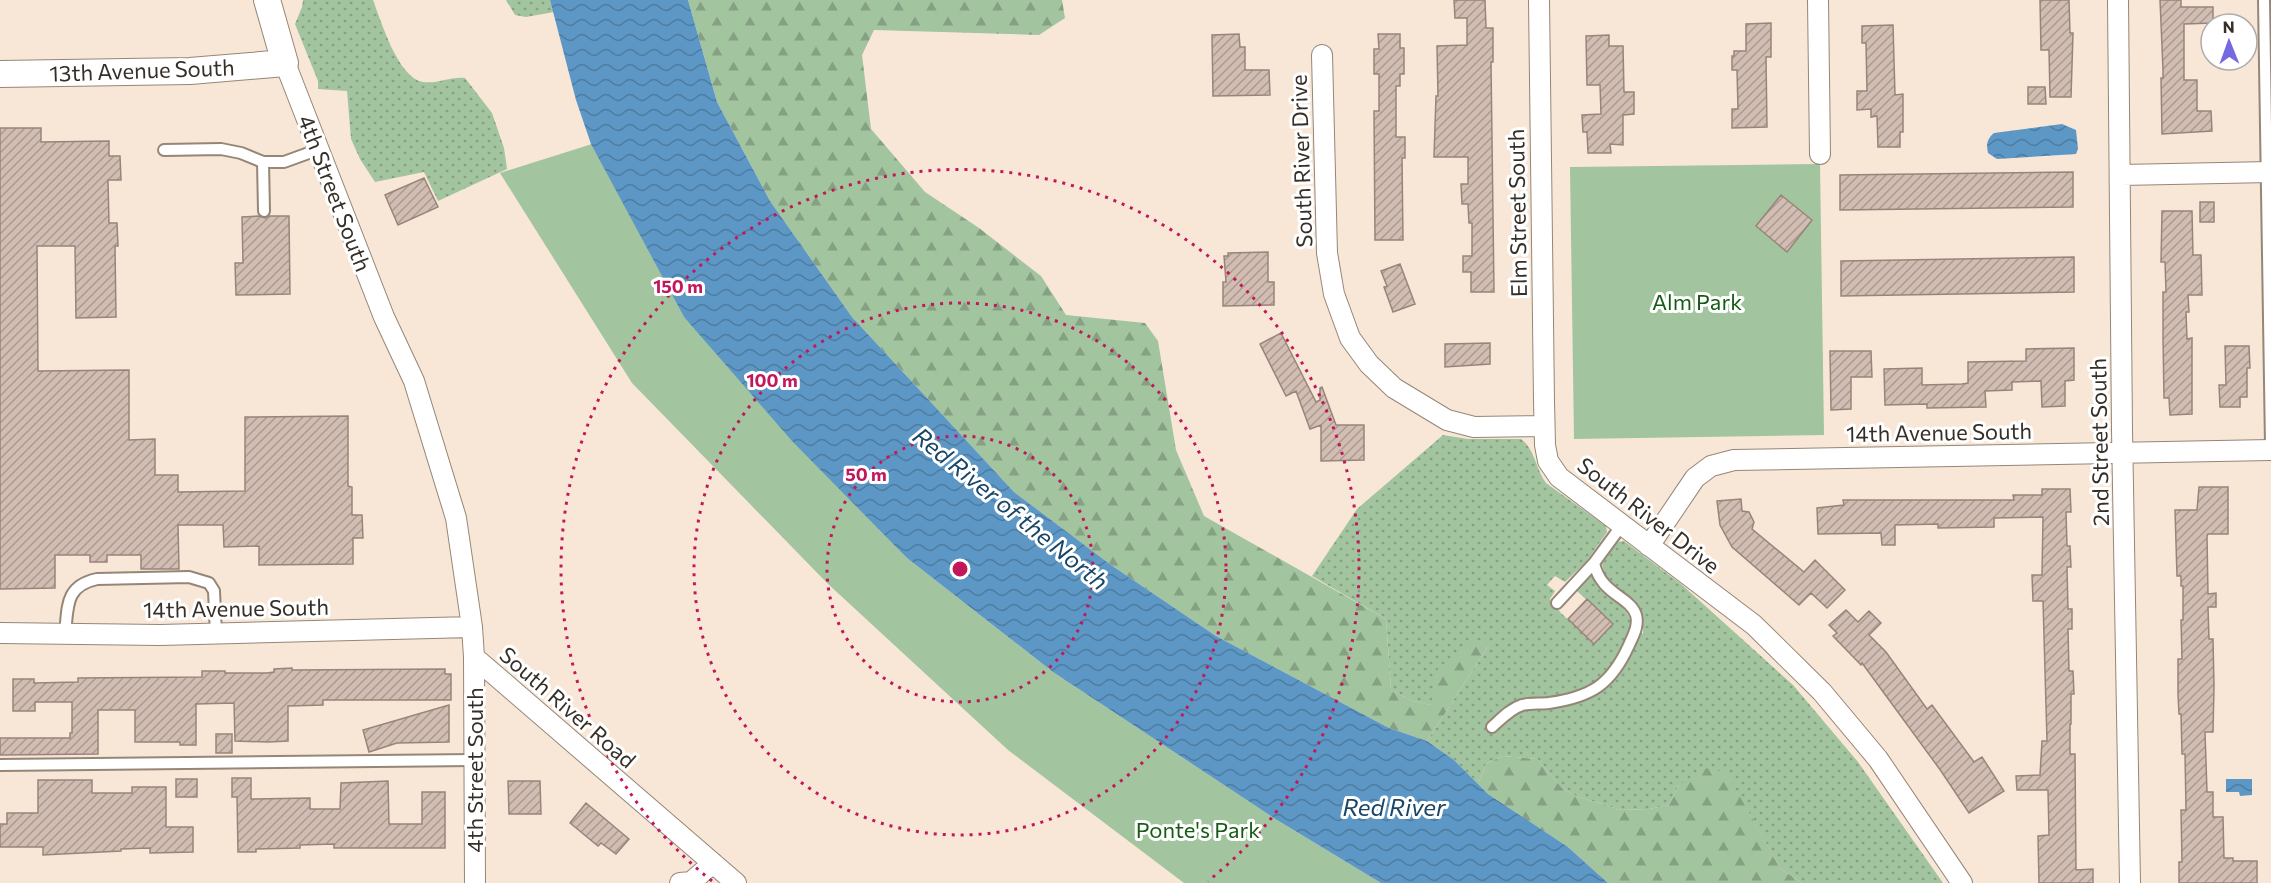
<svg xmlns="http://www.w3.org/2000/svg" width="2271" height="883" font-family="Commissioner,sans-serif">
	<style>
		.grass { fill: url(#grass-dots) }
		.forest { fill: url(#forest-firs) }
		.park { fill: #a2c49f }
		.water { fill: url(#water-waves) }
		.building { fill: url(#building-hatch); stroke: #99847b; stroke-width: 1.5 }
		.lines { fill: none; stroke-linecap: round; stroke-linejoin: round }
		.service-casing { stroke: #958677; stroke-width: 14 }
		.minor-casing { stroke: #958677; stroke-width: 22 }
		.tertiary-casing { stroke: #958677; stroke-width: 28 }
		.service { stroke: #fff; stroke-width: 10 }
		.minor { stroke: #fff; stroke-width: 20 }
		.tertiary { stroke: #fff; stroke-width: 26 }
		.ring { fill: none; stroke: #c2185b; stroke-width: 3; stroke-dasharray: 3 6 }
		.labels { text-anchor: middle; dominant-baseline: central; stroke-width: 6; stroke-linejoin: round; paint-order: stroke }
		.street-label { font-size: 22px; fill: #352f28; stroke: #fff }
		.park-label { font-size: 22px; fill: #165b13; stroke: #fff }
		.water-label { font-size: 24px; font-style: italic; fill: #194566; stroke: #fff }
		.centre { fill: #c2185b; stroke: #fff; stroke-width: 3 }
		.ring-label { font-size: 18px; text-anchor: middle; font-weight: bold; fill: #c2185b; stroke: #fff; stroke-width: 6; stroke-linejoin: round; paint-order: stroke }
	</style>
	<defs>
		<pattern id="grass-dots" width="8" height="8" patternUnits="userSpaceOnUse" patternTransform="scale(1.5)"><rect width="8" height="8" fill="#a2c49f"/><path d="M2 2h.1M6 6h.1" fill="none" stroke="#85a082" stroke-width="1.8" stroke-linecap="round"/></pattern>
		<pattern id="forest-firs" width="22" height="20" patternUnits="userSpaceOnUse" patternTransform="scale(1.5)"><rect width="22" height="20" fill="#a2c49f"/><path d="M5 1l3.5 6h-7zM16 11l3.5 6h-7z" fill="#85a082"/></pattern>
		<pattern id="water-waves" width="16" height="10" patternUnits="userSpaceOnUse" patternTransform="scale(1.5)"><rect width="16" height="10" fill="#5c97c6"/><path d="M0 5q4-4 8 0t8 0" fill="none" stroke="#4d7ca1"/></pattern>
		<pattern id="building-hatch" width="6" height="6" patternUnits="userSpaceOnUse" patternTransform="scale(1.5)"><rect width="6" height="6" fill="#d2bdb3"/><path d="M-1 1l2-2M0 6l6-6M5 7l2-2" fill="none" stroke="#ab9a92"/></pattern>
	</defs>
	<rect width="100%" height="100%" fill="#f8e7d7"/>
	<!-- grass -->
	<path class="grass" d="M 303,0 L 373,0 C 381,21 398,78 423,82 C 438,84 451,76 465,78 L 492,113 L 504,148 L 507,169 L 438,201 L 424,172 L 375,182 L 360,159 L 351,139 L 347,91 L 318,89 L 318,81 L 295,24 L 302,7 Z
		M 506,0 L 550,0 L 554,12 L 526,17 L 515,15 Z
		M 1443,435 L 1468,439 L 1521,439 C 1535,449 1536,470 1546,483 L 1606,526 L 1607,532 L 1586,562 L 1565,582 L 1555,576 L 1547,585 L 1555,591 L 1550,599 L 1561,613 L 1594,644 L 1612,624 L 1576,590 L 1592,574 C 1594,578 1595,584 1598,587 C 1612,605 1629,602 1632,629 L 1637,629 L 1643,634 C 1645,602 1627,601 1609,581 C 1605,577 1604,570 1602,564 L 1617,542 L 1624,541 L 1681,584 L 1793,685 L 1858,762 L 1943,883 L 1802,883 L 1781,869 L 1743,803 L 1679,785 L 1669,805 L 1649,809 L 1621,810 L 1576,796 L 1562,788 L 1537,759 L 1502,756 L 1486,764 L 1478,784 L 1454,760 L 1427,741 L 1489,645 L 1431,705 L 1413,701 L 1391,690 L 1386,619 L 1312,576 L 1357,509 Z"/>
	<!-- forest -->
	<path class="forest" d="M 688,0 L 1062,0 L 1065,18 L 1039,35 L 874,30 L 862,55 L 871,129 L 925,192 L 979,228 L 1041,276 L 1066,315 L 1145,323 L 1158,341 L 1176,450 L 1204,516 L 1386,619 L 1391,690 L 1413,701 L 1431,705 L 1437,670 L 1475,639 L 1489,645 L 1427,741 L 1389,728 L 1216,636 L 1111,565 L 1014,492 L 852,317 L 770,201 L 717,102 Z
		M 1502,756 L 1537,759 L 1562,788 L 1576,796 L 1621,810 L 1649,809 L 1669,805 L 1679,785 L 1705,768 L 1726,772 L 1781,869 L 1802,883 L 1608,883 L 1568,847 L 1488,794 L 1478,784 L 1486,764 Z"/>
	<!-- park -->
	<path class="park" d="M 592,144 L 684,317 L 907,558 L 1053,672 L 1277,820 L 1381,883 L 1184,883 L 1008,750 L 827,583 L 632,383 L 500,173 Z
		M 1820,164 L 1824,435 L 1574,439 L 1570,167 Z"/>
	<!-- water -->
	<path class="water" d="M 550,0 L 688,0 L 717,102 L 770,201 L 852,317 L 1014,492 L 1111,565 L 1216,636 L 1389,728 L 1427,741 L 1454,760 L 1488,794 L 1568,847 L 1608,883 L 1381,883 L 1277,820 L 1053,672 L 907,558 L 792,441 L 684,317 L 591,144 L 576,100 Z
		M 2062,124 L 2076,130 L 2078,149 L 2076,154 L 1997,159 L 1988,153 C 1986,144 1987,139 1994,133 Z
		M 2226,779 L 2252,779 L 2252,795 L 2240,796 L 2239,792 L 2226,792 Z"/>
	<!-- building -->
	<path class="building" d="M 1454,0 L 1485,0 L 1486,28 L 1493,28 L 1493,62 L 1491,62 L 1494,292 L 1471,292 L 1471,272 L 1463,272 L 1463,256 L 1472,256 L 1472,223 L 1469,223 L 1468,204 L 1462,204 L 1461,184 L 1468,184 L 1468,157 L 1434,157 L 1436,96 L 1438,96 L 1437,46 L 1467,45 L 1467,18 L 1455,18 Z
		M 2040,0 L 2069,0 L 2070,33 L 2073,33 L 2071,97 L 2050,97 L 2049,50 L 2041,50 Z
		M 2160,0 L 2181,0 L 2181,7 L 2213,7 L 2213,23 L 2184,24 L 2184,80 L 2197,80 L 2197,111 L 2211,111 L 2212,131 L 2162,134 L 2161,78 L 2163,78 L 2163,70 Z
		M 1771,23 L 1771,57 L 1766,57 L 1767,127 L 1732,128 L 1732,109 L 1738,109 L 1737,70 L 1732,70 L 1732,56 L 1734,56 L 1734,51 L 1746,51 L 1746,24 Z
		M 1893,25 L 1895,95 L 1903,94 L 1903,132 L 1900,132 L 1900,147 L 1878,147 L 1877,116 L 1871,117 L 1871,109 L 1857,110 L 1857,91 L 1867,91 L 1866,43 L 1862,43 L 1862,26 Z
		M 1239,34 L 1240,47 L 1245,47 L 1245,70 L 1269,70 L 1270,95 L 1213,96 L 1212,35 Z
		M 1378,34 L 1400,34 L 1400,48 L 1404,48 L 1404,74 L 1400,74 L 1400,86 L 1396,86 L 1396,137 L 1405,137 L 1405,158 L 1402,158 L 1403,240 L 1375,240 L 1374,111 L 1379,111 L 1379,74 L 1374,74 L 1374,49 L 1379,49 Z
		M 1609,35 L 1609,46 L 1623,46 L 1624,92 L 1634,92 L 1634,114 L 1623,115 L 1623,145 L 1610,144 L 1611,153 L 1588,153 L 1587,132 L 1583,132 L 1582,115 L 1601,114 L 1600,85 L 1587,85 L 1586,36 Z
		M 2028,87 L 2045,87 L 2046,104 L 2028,104 Z
		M 0,128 L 41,128 L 41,142 L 109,141 L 109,156 L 120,156 L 121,180 L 108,180 L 109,223 L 117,223 L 118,246 L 115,246 L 116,317 L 76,318 L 75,246 L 37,246 L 38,371 L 129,370 L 129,440 L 155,439 L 155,475 L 178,475 L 178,492 L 245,491 L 245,417 L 348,416 L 348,486 L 352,487 L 352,515 L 362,515 L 363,538 L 353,538 L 353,564 L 259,565 L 259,546 L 224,547 L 223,525 L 178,525 L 179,569 L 141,569 L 141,555 L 107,555 L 107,562 L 90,562 L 90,555 L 55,555 L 55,588 L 0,589 Z
		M 2073,172 L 2073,207 L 1840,210 L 1840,175 Z
		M 424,178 L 438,207 L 398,225 L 385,195 Z
		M 1781,195 L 1812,220 L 1787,252 L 1756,226 Z
		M 2200,202 L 2214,202 L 2214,222 L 2200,222 Z
		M 2162,211 L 2192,211 L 2193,255 L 2201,255 L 2202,295 L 2188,295 L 2189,312 L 2186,312 L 2187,339 L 2192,338 L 2192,414 L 2170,415 L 2169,398 L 2164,398 L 2163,339 L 2163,292 L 2166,292 L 2165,262 L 2161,262 Z
		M 259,216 L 265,218 L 269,216 L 289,216 L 290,294 L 236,295 L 235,263 L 243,263 L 242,217 Z
		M 1268,252 L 1268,282 L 1274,282 L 1274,305 L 1223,306 L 1223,282 L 1226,282 L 1224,256 L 1228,256 L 1228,253 Z
		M 2074,257 L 2074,292 L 1841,296 L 1841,261 Z
		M 1400,264 L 1415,304 L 1393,312 L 1384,287 L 1387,286 L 1381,271 Z
		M 1281,333 L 1316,402 L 1320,400 L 1320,388 L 1322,387 L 1336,425 L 1364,425 L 1364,460 L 1321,461 L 1321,425 L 1310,429 L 1296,391 L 1286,396 L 1260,344 Z
		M 1490,343 L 1490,364 L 1445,367 L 1445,344 Z
		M 2225,346 L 2249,346 L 2250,368 L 2247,368 L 2247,397 L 2240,397 L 2240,407 L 2220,407 L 2219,385 L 2226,385 Z
		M 2074,348 L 2074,380 L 2065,381 L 2065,406 L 2042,407 L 2041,381 L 2012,382 L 2012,390 L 1985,391 L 1986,407 L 1927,408 L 1927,404 L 1885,405 L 1884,369 L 1922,368 L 1922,385 L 1962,384 L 1968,383 L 1968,362 L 2026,361 L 2026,349 Z
		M 1830,351 L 1871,351 L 1872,377 L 1851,377 L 1851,409 L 1831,410 Z
		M 2199,487 L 2228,487 L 2228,534 L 2208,534 L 2207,536 L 2208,594 L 2216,593 L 2216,607 L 2208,607 L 2209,639 L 2213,639 L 2214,687 L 2213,732 L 2205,732 L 2207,792 L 2213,792 L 2213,817 L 2223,817 L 2224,858 L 2233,858 L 2233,861 L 2257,861 L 2257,883 L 2179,883 L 2179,862 L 2182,862 L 2181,810 L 2186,810 L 2185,754 L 2182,754 L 2181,714 L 2179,714 L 2178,694 L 2178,659 L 2182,659 L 2181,620 L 2183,620 L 2183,586 L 2181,586 L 2181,576 L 2177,576 L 2175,510 L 2197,510 Z
		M 2042,489 L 2070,489 L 2071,512 L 2066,512 L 2067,546 L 2070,546 L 2071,567 L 2067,567 L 2068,609 L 2072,609 L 2072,629 L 2068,629 L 2069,671 L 2073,671 L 2074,694 L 2071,694 L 2071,724 L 2070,724 L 2070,754 L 2075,754 L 2076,870 L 2093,869 L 2093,883 L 2039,883 L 2038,836 L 2049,835 L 2048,790 L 2017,790 L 2016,776 L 2040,775 L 2042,741 L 2047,741 L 2043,601 L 2033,601 L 2032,575 L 2042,575 L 2043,517 L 1994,518 L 1994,527 L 1938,528 L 1938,524 L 1895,525 L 1895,545 L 1882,545 L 1881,533 L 1818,534 L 1817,508 L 1844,505 L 1843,500 L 2014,500 L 2013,495 L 2042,495 Z
		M 1741,499 L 1742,511 L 1749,512 L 1754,522 L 1752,529 L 1804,572 L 1815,560 L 1845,590 L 1827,608 L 1811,593 L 1799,605 L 1732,547 L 1720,525 L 1717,501 Z
		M 1587,599 L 1613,624 L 1594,644 L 1568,619 Z
		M 1846,610 L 1858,622 L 1869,611 L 1881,623 L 1869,635 L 1886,652 L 1927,709 L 1932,705 L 1974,762 L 1982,757 L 2004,791 L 1969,813 L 1941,771 L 1862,663 L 1861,665 L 1833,636 L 1837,633 L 1829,625 Z
		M 292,668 L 292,670 L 445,669 L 445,674 L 451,674 L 451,700 L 323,700 L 323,705 L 288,706 L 288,741 L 268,742 L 235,741 L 234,703 L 196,704 L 196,745 L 180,745 L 180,742 L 135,742 L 135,710 L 98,710 L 98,754 L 0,755 L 0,738 L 70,738 L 70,733 L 72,733 L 72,702 L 35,702 L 35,711 L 13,711 L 13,679 L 34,679 L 34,683 L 78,682 L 78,678 L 202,677 L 202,671 L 225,671 L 225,673 L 267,673 L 274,672 L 274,669 Z
		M 449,705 L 449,742 L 397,743 L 369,752 L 363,730 Z
		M 216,734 L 232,734 L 232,753 L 216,753 Z
		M 232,778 L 251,778 L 251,799 L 310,798 L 310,809 L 340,809 L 341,783 L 388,781 L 389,824 L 422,824 L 422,792 L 445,792 L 445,848 L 334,848 L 334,844 L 300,845 L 300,848 L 256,849 L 256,852 L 238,852 L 237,797 L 232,797 Z
		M 176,779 L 197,779 L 197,797 L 176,797 Z
		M 38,780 L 92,780 L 92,793 L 132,793 L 132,787 L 166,787 L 166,827 L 193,827 L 193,852 L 150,853 L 150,848 L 121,849 L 121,851 L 43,855 L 43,847 L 0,847 L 0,824 L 7,824 L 7,813 L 38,813 Z
		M 508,781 L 540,781 L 541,814 L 509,814 Z
		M 586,803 L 629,839 L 616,854 L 601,843 L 598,846 L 570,823 Z"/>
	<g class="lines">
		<!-- service casing -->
		<g class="service-casing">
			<path id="service" d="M 2264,0 L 2271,445
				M 164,150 L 221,149 L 241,153 L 263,162 L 284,162 L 317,150
				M 263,162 L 264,211
				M 1557,603 L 1594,563
				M 65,634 C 68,606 65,586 97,579 L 189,577 L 209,583 L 214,591 L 216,634
				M 1492,727 C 1501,719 1510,709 1522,705 C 1530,703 1540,704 1549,703 C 1591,697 1611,685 1629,645 C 1633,636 1639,626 1636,615 C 1630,596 1601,595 1594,563 L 1622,525
				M 0,765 L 474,760"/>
		</g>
		<!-- minor casing -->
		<g class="minor-casing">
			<path id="minor" d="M 1539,0 L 1544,401 L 1545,445 L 1548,461 L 1559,477 L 1754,625 L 1822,692 L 1878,759 L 1962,883
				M 1818,0 L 1820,154
				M 2118,0 L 2122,430 L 2130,883
				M 1322,55 L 1327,253 L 1334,294 L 1350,338 L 1369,364 L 1394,388 L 1447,420 L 1474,427 L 1544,426
				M 285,63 L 384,317 L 414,381 L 456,518 L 472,627 L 474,657 L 475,883
				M 2121,175 L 2271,172
				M 1649,546 L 1695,478 L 1711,466 L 1734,460 L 2271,450
				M 0,633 L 160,635 L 472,627
				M 474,657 L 736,883
				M 680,883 L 691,882 L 713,863"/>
		</g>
		<!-- tertiary casing -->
		<g class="tertiary-casing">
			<path id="tertiary" d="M 0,74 L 190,71 L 285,63 L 267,0"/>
		</g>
		<!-- service -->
		<use href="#service" class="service"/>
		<!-- minor -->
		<use href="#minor" class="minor"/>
		<!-- tertiary -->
		<use href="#tertiary" class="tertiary"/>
	</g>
	<!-- distance rings -->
	<g class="ring">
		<circle cx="960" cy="569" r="133"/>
		<circle cx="960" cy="569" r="266"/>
		<path d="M712 881A399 399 0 1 1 1208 881"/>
	</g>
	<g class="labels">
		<!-- street labels -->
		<g class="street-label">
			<text transform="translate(142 70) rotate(-2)">13th Avenue South</text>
			<text transform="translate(1301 161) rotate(-92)">South River Drive</text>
			<text transform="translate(335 193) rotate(69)">4th Street South</text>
			<text transform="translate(1517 213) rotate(-91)">Elm Street South</text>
			<text transform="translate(1939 432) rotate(-1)">14th Avenue South</text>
			<text transform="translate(2099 442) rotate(-91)">2nd Street South</text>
			<text transform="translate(1649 515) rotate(38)">South River Drive</text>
			<text transform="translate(236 608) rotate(-1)">14th Avenue South</text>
			<text transform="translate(568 707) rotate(41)">South River Road</text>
			<text transform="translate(474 770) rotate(-90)">4th Street South</text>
		</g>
		<!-- park labels -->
		<g class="park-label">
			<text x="1697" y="301">Alm Park</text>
			<text x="1198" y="829">Ponte's Park</text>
		</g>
		<!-- water labels -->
		<g class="water-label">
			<text transform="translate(1011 508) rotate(39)">Red River of the North</text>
			<text x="1394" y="806">Red River</text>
		</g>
	</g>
	<circle cx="960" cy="569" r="9" class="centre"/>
	<g class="ring-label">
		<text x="678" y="293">150 m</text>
		<text x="772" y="387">100 m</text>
		<text x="866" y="481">50 m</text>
	</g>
	<!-- north arrow -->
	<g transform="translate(2229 42) rotate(359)"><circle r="28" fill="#ffffff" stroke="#aeaca9" stroke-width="1.5"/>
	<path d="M0-4.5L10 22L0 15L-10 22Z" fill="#7668e3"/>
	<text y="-9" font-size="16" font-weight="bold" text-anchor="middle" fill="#352f28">N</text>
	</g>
</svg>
